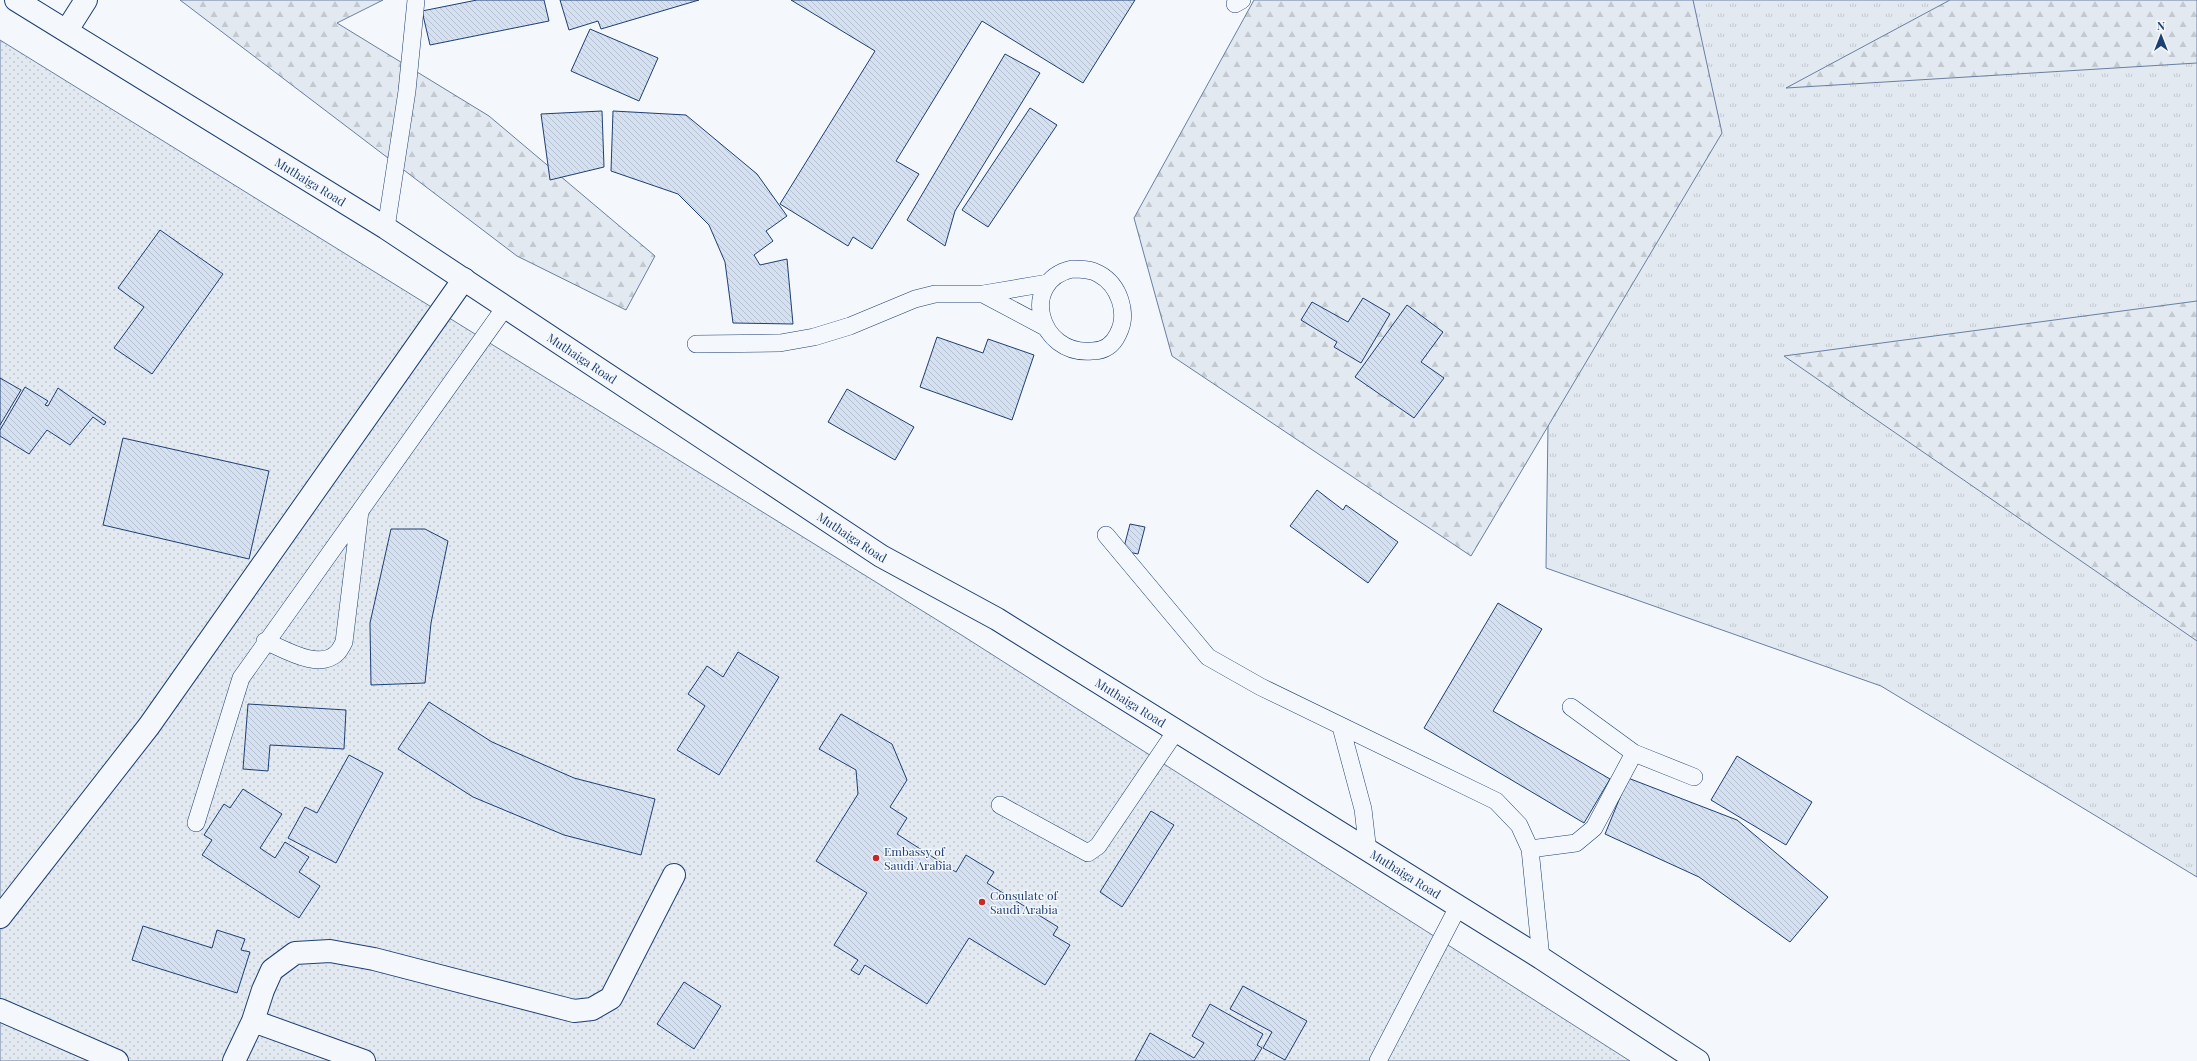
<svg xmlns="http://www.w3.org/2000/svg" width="2197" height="1061" font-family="'Playfair Display',serif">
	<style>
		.grass { fill: url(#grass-tufts); stroke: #687fa3 }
		.forest { fill: url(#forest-firs); stroke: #687fa3 }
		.garden { fill: url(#garden-dots); stroke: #687fa3 }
		.building { fill: url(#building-back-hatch); stroke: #1d3f73 }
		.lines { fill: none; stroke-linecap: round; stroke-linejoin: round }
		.service-casing { stroke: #1d3f73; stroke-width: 18 }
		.minor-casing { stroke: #1d3f73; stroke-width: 24 }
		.secondary-casing { stroke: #1d3f73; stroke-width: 24 }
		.service { stroke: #f4f7fb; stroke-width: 17 }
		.minor { stroke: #f4f7fb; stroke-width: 22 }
		.secondary { stroke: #f4f7fb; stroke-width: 22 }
		.poi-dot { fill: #c62828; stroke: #f4f7fb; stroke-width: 1.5 }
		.labels { text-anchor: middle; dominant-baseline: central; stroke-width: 3; stroke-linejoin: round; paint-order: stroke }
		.street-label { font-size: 12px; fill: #1d3f73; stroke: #f4f7fb }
		.poi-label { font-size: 12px; fill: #1d3f73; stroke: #f4f7fb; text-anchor: start }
	</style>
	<defs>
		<pattern id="grass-tufts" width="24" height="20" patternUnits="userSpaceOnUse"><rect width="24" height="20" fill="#e3e9f0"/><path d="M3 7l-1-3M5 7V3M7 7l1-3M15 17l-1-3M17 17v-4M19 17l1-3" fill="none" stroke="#c2c9d1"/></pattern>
		<pattern id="forest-firs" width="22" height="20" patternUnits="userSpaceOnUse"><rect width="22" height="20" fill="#e3e9f0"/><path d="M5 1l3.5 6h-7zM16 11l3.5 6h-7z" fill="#c2c9d1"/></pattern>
		<pattern id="garden-dots" width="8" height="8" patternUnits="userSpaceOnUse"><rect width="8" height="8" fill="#e3e9f0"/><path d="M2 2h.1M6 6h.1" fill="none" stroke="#c2c9d1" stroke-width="1.8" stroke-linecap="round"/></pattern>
		<pattern id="building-back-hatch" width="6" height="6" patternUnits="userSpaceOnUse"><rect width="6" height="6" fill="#d5e0f0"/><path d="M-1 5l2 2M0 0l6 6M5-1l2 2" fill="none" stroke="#b6c1d1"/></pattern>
	</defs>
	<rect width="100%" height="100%" fill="#f4f7fb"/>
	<!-- grass -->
	<path class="grass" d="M 1554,0 L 2197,0 L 2197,877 L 1881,686 L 1546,568 Z"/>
	<!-- forest -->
	<path class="forest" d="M 180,0 L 383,0 L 337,23 L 489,116 L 655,256 L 626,310 L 517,256 Z
		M 1254,0 L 1693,0 L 1722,133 L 1471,556 L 1172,356 L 1134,218 Z
		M 1950,0 L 2197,0 L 2197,63 L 1786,88 Z
		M 2197,301 L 2197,641 L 1784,356 Z"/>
	<!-- garden -->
	<path class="garden" d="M 0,40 L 963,636 L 1630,1061 L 0,1061 Z"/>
	<!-- building -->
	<path class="building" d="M 477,0 L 544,0 L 549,21 L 430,45 L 422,11 Z
		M 560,0 L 699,0 L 601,29 L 598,21 L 569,30 Z
		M 791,0 L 1135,0 L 1083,83 L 982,21 L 896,161 L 919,174 L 872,249 L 853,237 L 848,246 L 780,204 L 875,51 Z
		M 590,29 L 658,58 L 639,101 L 571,71 Z
		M 1005,54 L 1040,73 L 955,211 L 945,246 L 907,220 Z
		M 1030,108 L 1057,125 L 988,227 L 962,210 Z
		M 602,111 L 604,167 L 550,180 L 541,114 Z
		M 613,111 L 686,115 L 757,174 L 787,216 L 766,231 L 773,241 L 754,255 L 760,265 L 787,259 L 793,324 L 733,323 L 725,262 L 709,225 L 678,194 L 611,171 Z
		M 160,230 L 223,274 L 152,374 L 114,348 L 144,307 L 118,288 Z
		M 1363,298 L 1390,314 L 1361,363 L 1334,347 L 1337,342 L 1301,320 L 1312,302 L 1348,322 Z
		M 1407,305 L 1443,332 L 1421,362 L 1444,378 L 1414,418 L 1355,377 Z
		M 937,337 L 983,353 L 988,339 L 1034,355 L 1012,420 L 920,387 Z
		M 0,378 L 21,390 L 0,425 Z
		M 25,387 L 48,401 L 45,405 L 48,406 L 58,388 L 106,422 L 104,425 L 93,417 L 70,445 L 47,430 L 29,454 L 0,436 L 0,430 Z
		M 847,389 L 914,427 L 895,460 L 828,422 Z
		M 123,438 L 269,471 L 249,559 L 103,525 Z
		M 1317,490 L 1343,510 L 1346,505 L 1398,542 L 1368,583 L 1290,526 Z
		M 1130,524 L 1145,527 L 1138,554 L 1123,551 Z
		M 391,529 L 425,529 L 448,541 L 431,623 L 425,683 L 371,685 L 370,623 Z
		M 1498,603 L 1542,629 L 1493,711 L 1610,779 L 1584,823 L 1424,728 Z
		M 738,652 L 779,677 L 719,775 L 677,750 L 705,706 L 688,694 L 707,666 L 723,677 Z
		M 429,702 L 492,742 L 574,778 L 655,799 L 641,855 L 564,835 L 473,797 L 398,749 Z
		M 248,704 L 346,710 L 344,749 L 270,745 L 268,771 L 243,769 Z
		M 841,714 L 892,744 L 907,780 L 890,807 L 907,818 L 897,834 L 956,872 L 966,855 L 994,872 L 987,883 L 1058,927 L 1053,935 L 1070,945 L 1045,985 L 969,938 L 927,1004 L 865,965 L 859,975 L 851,970 L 858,960 L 834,945 L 867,893 L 816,861 L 858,794 L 856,770 L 819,749 Z
		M 349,755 L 383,773 L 336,863 L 288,838 L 305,807 L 317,813 Z
		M 1737,756 L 1812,802 L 1786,845 L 1711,800 Z
		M 1628,778 L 1737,820 L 1828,897 L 1790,942 L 1699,877 L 1605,834 Z
		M 243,789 L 282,814 L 260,848 L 275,858 L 285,842 L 309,857 L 299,872 L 320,886 L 299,918 L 202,855 L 212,840 L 204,835 L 224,804 L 230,808 Z
		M 1151,811 L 1174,825 L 1122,907 L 1100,892 Z
		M 143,926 L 212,948 L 217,930 L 245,939 L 241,950 L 250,952 L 237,993 L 132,960 Z
		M 684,982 L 721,1006 L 694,1049 L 657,1024 Z
		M 1243,986 L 1307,1021 L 1285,1060 L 1263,1048 L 1272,1032 L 1230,1009 Z
		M 1210,1004 L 1263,1034 L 1257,1045 L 1262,1048 L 1254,1061 L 1135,1061 L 1150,1033 L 1194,1058 L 1204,1043 L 1192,1036 Z"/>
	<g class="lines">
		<!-- service casing -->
		<g class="service-casing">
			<path id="service" d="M 1235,4 L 1242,0
				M 386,228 L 407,91 L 416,0
				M 1072,269 C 1081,269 1091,269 1099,274 C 1119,285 1129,313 1118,334 C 1113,345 1104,351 1092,351 C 1038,356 1019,281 1072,269 Z
				M 983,294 L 1045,327
				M 696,344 L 780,343 L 814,337 L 850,326 L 915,299 L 935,294 L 983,294 L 1048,283
				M 1106,535 L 1208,657 L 1261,687 L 1496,801 L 1519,825 L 1530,849 L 1541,958
				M 265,641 C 284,649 319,671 337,653 C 340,650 342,646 344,642 L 360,511
				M 1571,707 L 1634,753 L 1694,777
				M 1341,727 L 1363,809 L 1368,852
				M 1000,805 L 1088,853 L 1098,846 L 1176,731
				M 196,823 L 241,678 L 506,306
				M 1530,849 L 1576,843 L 1594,828 L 1634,753
				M 1378,1061 L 1458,907"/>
		</g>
		<!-- minor casing -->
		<g class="minor-casing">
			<path id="minor" d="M 67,30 L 86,0
				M 0,917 L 149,726 L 464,279
				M 0,1010 L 117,1061
				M 234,1061 L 253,1021
				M 364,1061 L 253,1021 L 263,990 L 272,970 L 295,953 L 330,951 L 374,959 L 574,1011 L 592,1009 L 611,998 L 674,875"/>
		</g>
		<!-- secondary casing -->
		<g class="secondary-casing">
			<g id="secondary">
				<path id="s1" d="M 16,0 L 386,228 L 881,556 L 997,619 L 1541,958 L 1698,1061"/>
			</g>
		</g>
		<!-- service -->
		<use href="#service" class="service"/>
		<!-- minor -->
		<use href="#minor" class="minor"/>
		<!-- secondary -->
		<use href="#secondary" class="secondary"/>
	</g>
	<!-- markers -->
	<g class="poi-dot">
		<circle cx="876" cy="858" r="4"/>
		<circle cx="982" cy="902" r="4"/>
	</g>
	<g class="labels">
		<!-- street labels -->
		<g class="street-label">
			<text stroke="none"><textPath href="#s1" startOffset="346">Muthaiga Road</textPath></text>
			<text stroke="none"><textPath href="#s1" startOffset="670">Muthaiga Road</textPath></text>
			<text stroke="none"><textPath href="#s1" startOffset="994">Muthaiga Road</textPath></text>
			<text stroke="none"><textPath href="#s1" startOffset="1318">Muthaiga Road</textPath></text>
			<text stroke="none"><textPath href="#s1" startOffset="1642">Muthaiga Road</textPath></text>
		</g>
		<!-- poi labels -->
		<g class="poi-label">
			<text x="884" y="851">Embassy of<tspan x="884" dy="14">Saudi Arabia</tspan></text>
			<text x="990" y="895">Consulate of<tspan x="990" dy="14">Saudi Arabia</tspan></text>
		</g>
	</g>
	<!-- north arrow -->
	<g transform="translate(2161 36)" stroke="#f4f7fb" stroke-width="3" paint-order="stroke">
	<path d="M0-3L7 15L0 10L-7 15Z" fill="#1d3f73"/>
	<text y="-6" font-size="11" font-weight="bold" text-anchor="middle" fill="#1d3f73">N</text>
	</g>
</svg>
